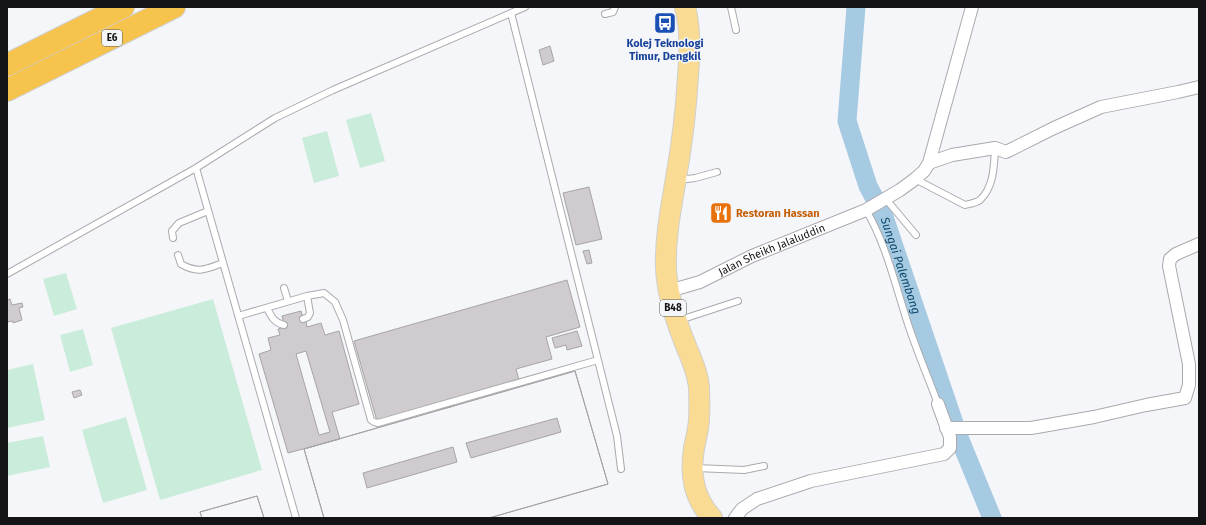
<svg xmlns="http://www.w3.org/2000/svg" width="1206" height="525" font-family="'Fira Sans',sans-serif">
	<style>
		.green { fill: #caecda }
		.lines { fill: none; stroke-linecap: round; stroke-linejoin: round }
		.river { stroke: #a7cae3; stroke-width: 19 }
		.building { fill: #cfcbce; stroke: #a7a4a6; fill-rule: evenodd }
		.service-casing { stroke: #aaaaae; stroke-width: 8 }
		.minor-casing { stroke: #aaaaae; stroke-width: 14 }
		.primary-casing { stroke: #d0d0d0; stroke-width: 22 }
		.motorway-casing { stroke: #d0d0d0; stroke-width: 24 }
		.service { stroke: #fff; stroke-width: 6 }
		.minor { stroke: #fff; stroke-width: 12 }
		.primary { stroke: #fadb94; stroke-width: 20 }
		.motorway { stroke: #f6c34d; stroke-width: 22 }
		.labels { text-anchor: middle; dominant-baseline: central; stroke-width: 3; stroke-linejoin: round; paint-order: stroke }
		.shield { fill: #f5f6f9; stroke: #58585a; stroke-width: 1 }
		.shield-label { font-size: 10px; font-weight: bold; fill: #141416 }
		.transit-label { font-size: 11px; font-weight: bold; fill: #164399; stroke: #f5f6f9 }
		.food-label { font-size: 11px; font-weight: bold; fill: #c56008; stroke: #f5f6f9; text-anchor: start }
		.street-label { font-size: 11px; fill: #141416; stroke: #f5f6f9 }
		.water-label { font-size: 12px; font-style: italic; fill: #0c496b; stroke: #f5f6f9 }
	</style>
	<rect width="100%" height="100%" fill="#f5f6f9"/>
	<!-- green -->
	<path class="green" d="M 371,113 L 385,161 L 360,168 L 346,120 Z
		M 327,131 L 339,176 L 314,183 L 302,138 Z
		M 66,273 L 77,309 L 54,316 L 43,279 Z
		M 213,299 L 262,470 L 160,500 L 111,328 Z
		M 83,329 L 93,365 L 70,372 L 60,335 Z
		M 33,364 L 45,420 L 7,428 L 7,370 Z
		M 126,417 L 147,490 L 103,503 L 82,430 Z
		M 43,436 L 50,467 L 7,476 L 7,443 Z"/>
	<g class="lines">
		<!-- river -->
		<path class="river" id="s1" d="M 856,7 L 847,121 L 868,186 L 883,214 L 958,435 L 992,518"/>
	</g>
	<!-- building -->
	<path class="building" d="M 550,46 L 554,61 L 543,65 L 539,50 Z
		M 589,187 L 602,239 L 576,245 L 563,193 Z
		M 589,250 L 592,263 L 587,264 L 583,251 Z
		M 567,280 L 580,327 L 546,337 L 552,359 L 516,369 L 519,380 L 452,399 L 454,406 L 442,409 L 440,403 L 377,421 L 354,341 Z
		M 10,299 L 12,305 L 22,303 L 23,307 L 19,308 L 22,320 L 13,323 L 13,321 L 7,322 L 7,300 Z
		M 301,311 L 304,322 L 306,321 L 307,327 L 321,323 L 325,335 L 339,331 L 359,404 L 332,412 L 340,439 L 288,453 L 259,354 L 271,350 L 268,338 L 280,335 L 278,329 L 285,327 L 282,316 ZM 306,351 L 330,432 L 319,435 L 296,354 Z
		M 577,331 L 582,346 L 567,350 L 566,345 L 555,348 L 552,338 Z
		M 575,371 L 608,484 L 489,518 L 324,518 L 304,449 ZM 557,418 L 561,432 L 471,458 L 466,443 ZM 453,447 L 457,462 L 367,488 L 363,473 Z
		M 575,371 L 608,484 L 489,518 L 324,518 L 304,449 Z
		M 80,390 L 82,395 L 74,398 L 72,392 Z
		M 257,496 L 264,518 L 202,518 L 200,512 Z
		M 257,496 L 264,518 L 202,518 L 200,512 Z"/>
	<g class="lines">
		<!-- service casing -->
		<g class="service-casing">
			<path id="service" d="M 731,7 L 736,30
				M 511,13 L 617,436 L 621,469
				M 605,14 L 613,12 L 615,7
				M 196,168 L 296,518
				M 915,179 L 965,205 C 969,204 976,203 980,200 C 994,187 994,166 995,148
				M 679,180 L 695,178 L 717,172
				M 885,198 L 916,235
				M 866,210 C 886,244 895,284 907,321 C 916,349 928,377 938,404
				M 173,238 L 172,231 L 179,223 L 208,211
				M 178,255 L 181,264 C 198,274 206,269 223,263
				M 7,274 L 196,168 L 275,118 L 333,90 L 525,7
				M 284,288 L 288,301
				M 267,308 C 271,316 274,323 284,325
				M 238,316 L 307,296 L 324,293 L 335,302 L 343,320 L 371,420 L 374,422 L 378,423 L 598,360
				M 303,319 L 308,317 L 310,313 L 307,296
				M 680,320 L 738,301
				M 696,468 L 744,470 L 764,466"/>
		</g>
		<!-- minor casing -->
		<g class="minor-casing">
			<g id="minor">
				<path d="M 929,163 L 952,155 L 995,148 L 1006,152 L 1054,128 L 1101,107 L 1178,92 L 1199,87"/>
				<path id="s2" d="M 669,291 L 700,282 L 752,256 L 866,210 L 900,190 L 915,179 L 924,171 L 929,163 L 972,7"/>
				<path d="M 946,428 L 1031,428 L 1094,417 L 1146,405 L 1185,398 L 1189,385 L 1189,364 L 1169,266 L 1170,259 L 1176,254 L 1199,244"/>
				<path d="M 735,518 L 742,509 L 757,499 L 811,481 L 944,454 L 950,448 L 950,437 L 938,404"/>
			</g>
		</g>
		<!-- primary casing -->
		<g class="primary-casing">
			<path id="primary" d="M 685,7 C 691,29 690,54 688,76 C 686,111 682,144 676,178 C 671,208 665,238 666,268 C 667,294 675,318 684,341 C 690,356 698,372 699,388 C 699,397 700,408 699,418 C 699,428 696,438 694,448 C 690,474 693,497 712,518"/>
		</g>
		<!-- motorway casing -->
		<g class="motorway-casing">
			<path id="motorway" d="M 7,65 L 123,7
				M 7,90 L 174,7"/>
		</g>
		<!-- service -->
		<use href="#service" class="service"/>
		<!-- minor -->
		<use href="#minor" class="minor"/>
		<!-- primary -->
		<use href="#primary" class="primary"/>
		<!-- motorway -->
		<use href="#motorway" class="motorway"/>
	</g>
	<!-- icons -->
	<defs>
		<g id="bus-square" transform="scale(1.15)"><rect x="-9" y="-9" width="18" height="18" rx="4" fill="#1a4fb4" stroke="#f5f6f9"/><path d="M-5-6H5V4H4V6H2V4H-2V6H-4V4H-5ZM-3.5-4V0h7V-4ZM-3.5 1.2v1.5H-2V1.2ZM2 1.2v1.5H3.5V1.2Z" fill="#fff"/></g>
		<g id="restaurant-square" transform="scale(1.15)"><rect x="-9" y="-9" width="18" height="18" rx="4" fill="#e8710a" stroke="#f5f6f9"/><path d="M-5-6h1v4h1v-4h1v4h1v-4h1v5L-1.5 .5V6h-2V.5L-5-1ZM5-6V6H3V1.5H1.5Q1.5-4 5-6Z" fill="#fff"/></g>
	</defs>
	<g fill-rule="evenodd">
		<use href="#bus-square" x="665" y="23"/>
		<use href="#restaurant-square" x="721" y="213"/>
	</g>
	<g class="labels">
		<!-- shield labels -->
		<g class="shield">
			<rect x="102" y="30" width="20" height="16" rx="3"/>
			<rect x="660" y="300" width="26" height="16" rx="3"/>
		</g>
		<g class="shield-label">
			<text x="112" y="38">E6</text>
			<text x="673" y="308">B48</text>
		</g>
		<!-- transit labels -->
		<g class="transit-label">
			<text x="665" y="43">Kolej Teknologi<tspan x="665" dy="13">Timur, Dengkil</tspan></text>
		</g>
		<!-- food labels -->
		<g class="food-label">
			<text x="736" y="213">Restoran Hassan</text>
		</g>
		<!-- street labels -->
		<g class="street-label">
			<text stroke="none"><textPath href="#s2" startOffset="111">Jalan Sheikh Jalaluddin</textPath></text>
		</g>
		<!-- water labels -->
		<g class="water-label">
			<text stroke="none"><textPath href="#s1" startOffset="269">Sungai Palembang</textPath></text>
		</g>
	</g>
	<!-- border -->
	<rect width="1206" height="525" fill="none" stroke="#141416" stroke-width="16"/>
</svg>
